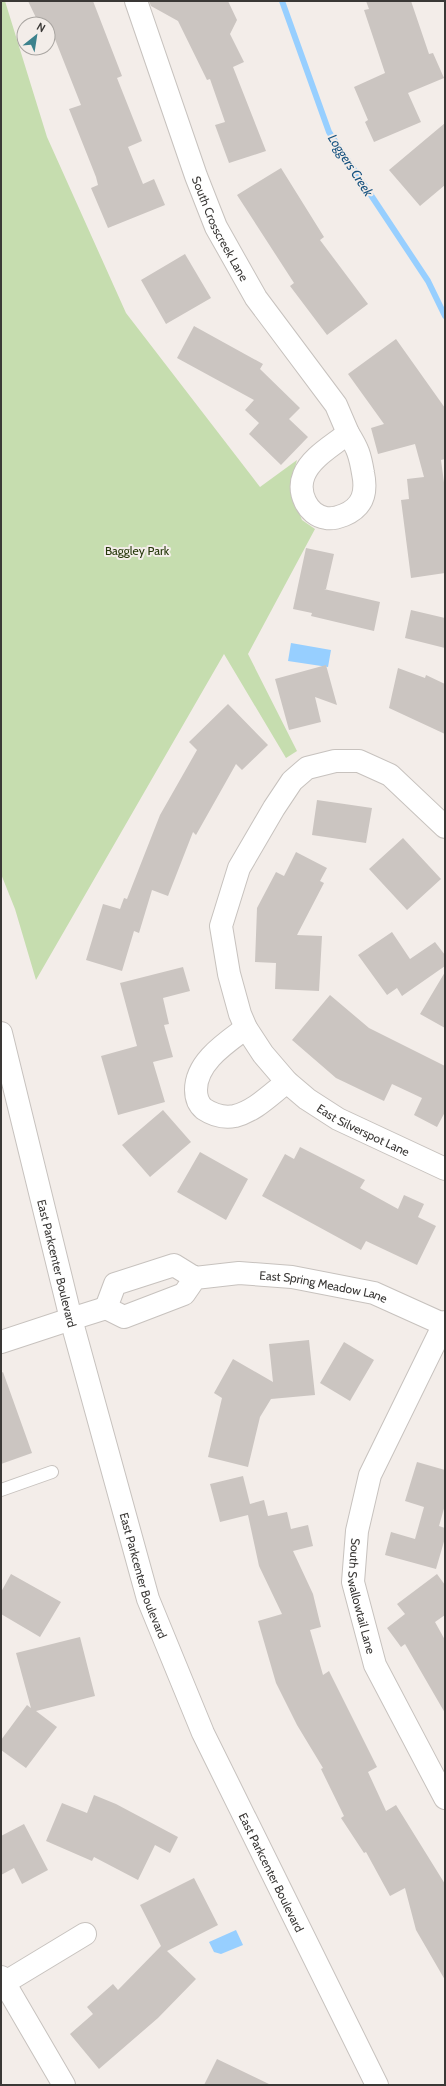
<svg xmlns="http://www.w3.org/2000/svg" width="446" height="2086" font-family="Cabin,sans-serif">
	<style>
		.green { fill: #c6ddaf }
		.water { fill: #97cfff }
		.lines { fill: none; stroke-linecap: round; stroke-linejoin: round }
		.stream { stroke: #97cfff; stroke-width: 6 }
		.building { fill: #cbc5c1 }
		.lane-casing { stroke: #c7c2be; stroke-width: 14 }
		.street-casing { stroke: #c7c2be; stroke-width: 24 }
		.secondary-casing { stroke: #c7c2be; stroke-width: 24 }
		.lane { stroke: #fff; stroke-width: 12 }
		.street { stroke: #fff; stroke-width: 22 }
		.secondary { stroke: #fff; stroke-width: 22 }
		.labels { text-anchor: middle; dominant-baseline: central; stroke-width: 4; stroke-linejoin: round; paint-order: stroke }
		.street-label { font-size: 12px; fill: #3a3836; stroke: #f3ede9 }
		.park-label { font-size: 12px; fill: #25370a; stroke: #f3ede9 }
		.water-label { font-size: 13px; font-style: italic; fill: #175380; stroke: #f3ede9 }
	</style>
	<rect width="100%" height="100%" fill="#f3ede9"/>
	<!-- green -->
	<path class="green" d="M 1,1 L 5,1 L 47,137 L 126,313 L 260,487 L 297,460 L 291,482 L 295,502 L 302,520 L 315,529 L 248,654 L 297,751 L 286,758 L 224,654 L 36,980 L 15,909 L 1,874 Z"/>
	<!-- water -->
	<path class="water" d="M 291,643 L 331,650 L 328,667 L 288,661 Z
		M 236,1930 L 243,1945 L 221,1954 L 214,1952 L 209,1942 Z"/>
	<g class="lines">
		<!-- stream -->
		<path class="stream" d="M 282,1 L 329,132 L 428,281 L 445,316"/>
	</g>
	<!-- building -->
	<path class="building" d="M 28,1 L 93,1 L 122,76 L 117,78 L 142,141 L 128,147 L 143,184 L 154,179 L 165,205 L 108,228 L 91,188 L 98,185 L 96,177 L 69,109 L 81,105 L 49,24 L 39,24 Z
		M 149,1 L 228,1 L 237,20 L 230,34 L 244,62 L 233,67 L 266,151 L 229,163 L 215,125 L 225,122 L 210,79 L 207,80 L 178,21 L 151,6 Z
		M 366,1 L 411,1 L 429,54 L 433,53 L 444,78 L 408,93 L 421,122 L 374,142 L 365,122 L 368,120 L 354,87 L 385,73 L 364,10 L 369,9 Z
		M 445,123 L 445,185 L 420,206 L 389,170 Z
		M 281,168 L 324,237 L 320,240 L 368,304 L 327,335 L 290,286 L 294,283 L 237,195 Z
		M 185,254 L 211,298 L 166,324 L 141,280 Z
		M 194,326 L 263,364 L 260,369 L 300,408 L 289,419 L 308,437 L 281,465 L 249,434 L 259,423 L 245,410 L 254,400 L 177,358 Z
		M 396,339 L 445,408 L 445,459 L 441,460 L 445,490 L 445,573 L 411,578 L 401,500 L 409,499 L 407,479 L 424,477 L 415,444 L 378,454 L 371,428 L 384,424 L 348,374 Z
		M 306,548 L 334,554 L 326,589 L 324,589 L 380,602 L 374,631 L 311,616 L 312,613 L 293,609 Z
		M 411,610 L 445,618 L 445,648 L 405,638 Z
		M 326,665 L 337,705 L 315,697 L 321,722 L 289,730 L 275,679 Z
		M 398,668 L 425,678 L 426,675 L 445,684 L 445,734 L 389,708 Z
		M 228,704 L 268,745 L 242,770 L 236,764 L 196,835 L 193,832 L 168,896 L 152,890 L 139,933 L 134,931 L 122,971 L 86,960 L 103,904 L 120,909 L 124,898 L 127,899 L 160,815 L 197,750 L 189,742 Z
		M 317,800 L 372,808 L 366,843 L 312,835 Z
		M 403,838 L 441,879 L 407,910 L 369,869 Z
		M 296,852 L 327,868 L 320,881 L 324,883 L 297,935 L 322,936 L 319,991 L 275,989 L 276,963 L 255,962 L 257,908 L 276,872 L 284,876 Z
		M 392,932 L 410,959 L 435,942 L 445,955 L 445,966 L 402,996 L 397,988 L 387,995 L 358,955 Z
		M 183,967 L 190,991 L 163,998 L 169,1024 L 164,1025 L 173,1057 L 153,1062 L 165,1102 L 118,1115 L 101,1056 L 137,1046 L 120,983 Z
		M 445,972 L 445,1028 L 420,1014 Z
		M 330,995 L 369,1028 L 445,1066 L 445,1112 L 437,1127 L 414,1115 L 422,1098 L 392,1084 L 384,1101 L 336,1078 L 292,1040 Z
		M 163,1110 L 191,1142 L 150,1177 L 122,1145 Z
		M 300,1147 L 365,1180 L 360,1188 L 398,1209 L 404,1195 L 424,1204 L 418,1217 L 436,1226 L 417,1265 L 366,1241 L 361,1250 L 262,1196 L 285,1154 L 294,1159 Z
		M 200,1152 L 248,1179 L 226,1220 L 177,1192 Z
		M 309,1340 L 315,1395 L 271,1399 L 260,1417 L 248,1467 L 208,1457 L 222,1398 L 214,1393 L 233,1359 L 273,1382 L 269,1344 Z
		M 344,1342 L 374,1360 L 350,1401 L 320,1383 Z
		M 3,1372 L 32,1453 L 1,1464 L 1,1373 Z
		M 417,1462 L 445,1470 L 445,1505 L 439,1526 L 445,1528 L 445,1538 L 436,1569 L 385,1555 L 391,1532 L 415,1539 L 424,1507 L 405,1501 Z
		M 243,1476 L 250,1504 L 264,1500 L 268,1516 L 287,1512 L 291,1529 L 308,1525 L 313,1546 L 293,1551 L 313,1594 L 321,1627 L 310,1630 L 323,1675 L 329,1671 L 377,1767 L 368,1772 L 386,1811 L 396,1805 L 445,1884 L 445,1980 L 416,1930 L 405,1888 L 390,1896 L 366,1852 L 364,1853 L 341,1818 L 344,1816 L 321,1769 L 323,1768 L 297,1725 L 276,1683 L 258,1621 L 282,1614 L 259,1566 L 248,1515 L 220,1522 L 210,1484 Z
		M 11,1574 L 61,1602 L 40,1637 L 1,1614 L 1,1592 Z
		M 437,1574 L 445,1585 L 445,1615 L 435,1622 L 445,1640 L 445,1713 L 405,1644 L 401,1647 L 387,1628 L 405,1614 L 397,1604 Z
		M 80,1637 L 95,1696 L 36,1711 L 57,1727 L 26,1768 L 1,1750 L 1,1740 L 27,1705 L 31,1708 L 16,1653 Z
		M 94,1795 L 116,1804 L 178,1837 L 170,1853 L 155,1845 L 138,1880 L 94,1857 L 92,1861 L 46,1841 L 62,1803 L 87,1813 Z
		M 24,1824 L 48,1870 L 22,1884 L 14,1868 L 1,1875 L 1,1836 Z
		M 194,1878 L 218,1925 L 167,1951 L 196,1979 L 158,2018 L 99,2069 L 70,2034 L 93,2014 L 87,2007 L 113,1984 L 118,1990 L 161,1946 L 140,1905 Z
		M 217,2059 L 271,2085 L 204,2085 Z"/>
	<g class="lines">
		<!-- lane casing -->
		<g class="lane-casing">
			<path id="lane" d="M 1,1490 L 52,1472"/>
		</g>
		<!-- street casing -->
		<g class="street-casing">
			<g id="street">
				<path id="s1" d="M 136,1 L 196,176 L 216,227 L 256,298 L 336,405 L 348,433"/>
				<path d="M 348,433 C 358,449 360,455 363,473 C 367,492 363,507 344,515 C 339,517 331,519 326,518 C 307,515 297,492 304,475 C 311,457 334,445 348,433 Z"/>
				<path id="s2" d="M 445,827 L 390,775 L 359,761 L 335,761 L 307,768 L 292,781 L 274,808 L 239,868 L 221,926 L 229,974 L 240,1014 L 246,1028 L 263,1054 L 287,1082 L 307,1099 L 338,1119 L 445,1169"/>
				<path d="M 246,1028 C 226,1043 196,1062 196,1090 C 196,1097 198,1104 204,1109 C 213,1115 224,1118 235,1116 C 255,1111 271,1094 287,1082"/>
				<path id="s3" d="M 195,1278 L 184,1294 L 124,1317 L 106,1308 L 115,1284 L 174,1265 L 195,1278 L 239,1273 L 292,1277 L 374,1293 L 445,1325"/>
				<path d="M 71,1319 L 106,1308"/>
				<path id="s4" d="M 445,1322 L 370,1475 L 357,1531 L 353,1582 L 375,1665 L 445,1798"/>
				<path d="M 1,1977 L 64,2085"/>
				<path d="M 4,1983 L 85,1934"/>
			</g>
		</g>
		<!-- secondary casing -->
		<g class="secondary-casing">
			<g id="secondary">
				<path id="s5" d="M 1,1033 L 71,1319 L 148,1599 L 203,1733 L 377,2085"/>
				<path d="M 1,1342 L 71,1319"/>
			</g>
		</g>
		<!-- lane -->
		<use href="#lane" class="lane"/>
		<!-- street -->
		<use href="#street" class="street"/>
		<!-- secondary -->
		<use href="#secondary" class="secondary"/>
	</g>
	<g class="labels">
		<!-- street labels -->
		<g class="street-label">
			<text stroke="none"><textPath href="#s1" startOffset="243">South Crosscreek Lane</textPath></text>
			<text stroke="none"><textPath href="#s2" startOffset="609">East Silverspot Lane</textPath></text>
			<text stroke="none"><textPath href="#s5" startOffset="237">East Parkcenter Boulevard</textPath></text>
			<text stroke="none"><textPath href="#s3" startOffset="346">East Spring Meadow Lane</textPath></text>
			<text stroke="none"><textPath href="#s5" startOffset="561">East Parkcenter Boulevard</textPath></text>
			<text stroke="none"><textPath href="#s4" startOffset="294">South Swallowtail Lane</textPath></text>
			<text stroke="none"><textPath href="#s5" startOffset="885">East Parkcenter Boulevard</textPath></text>
		</g>
		<!-- park labels -->
		<g class="park-label">
			<text x="137" y="550">Baggley Park</text>
		</g>
		<!-- water labels -->
		<g class="water-label">
			<text transform="translate(351 165) rotate(57)">Loggers Creek</text>
		</g>
	</g>
	<!-- border -->
	<rect width="446" height="2086" fill="none" stroke="#3a3836" stroke-width="4"/>
	<!-- north arrow -->
	<g transform="translate(36 36) rotate(30)"><circle r="19" fill="#f3ede9" stroke="#a9a5a1"/>
	<path d="M0-3L7 15L0 10L-7 15Z" fill="#3c828d"/>
	<text y="-6" font-size="11" font-weight="bold" text-anchor="middle" fill="#3a3836">N</text>
	</g>
</svg>
